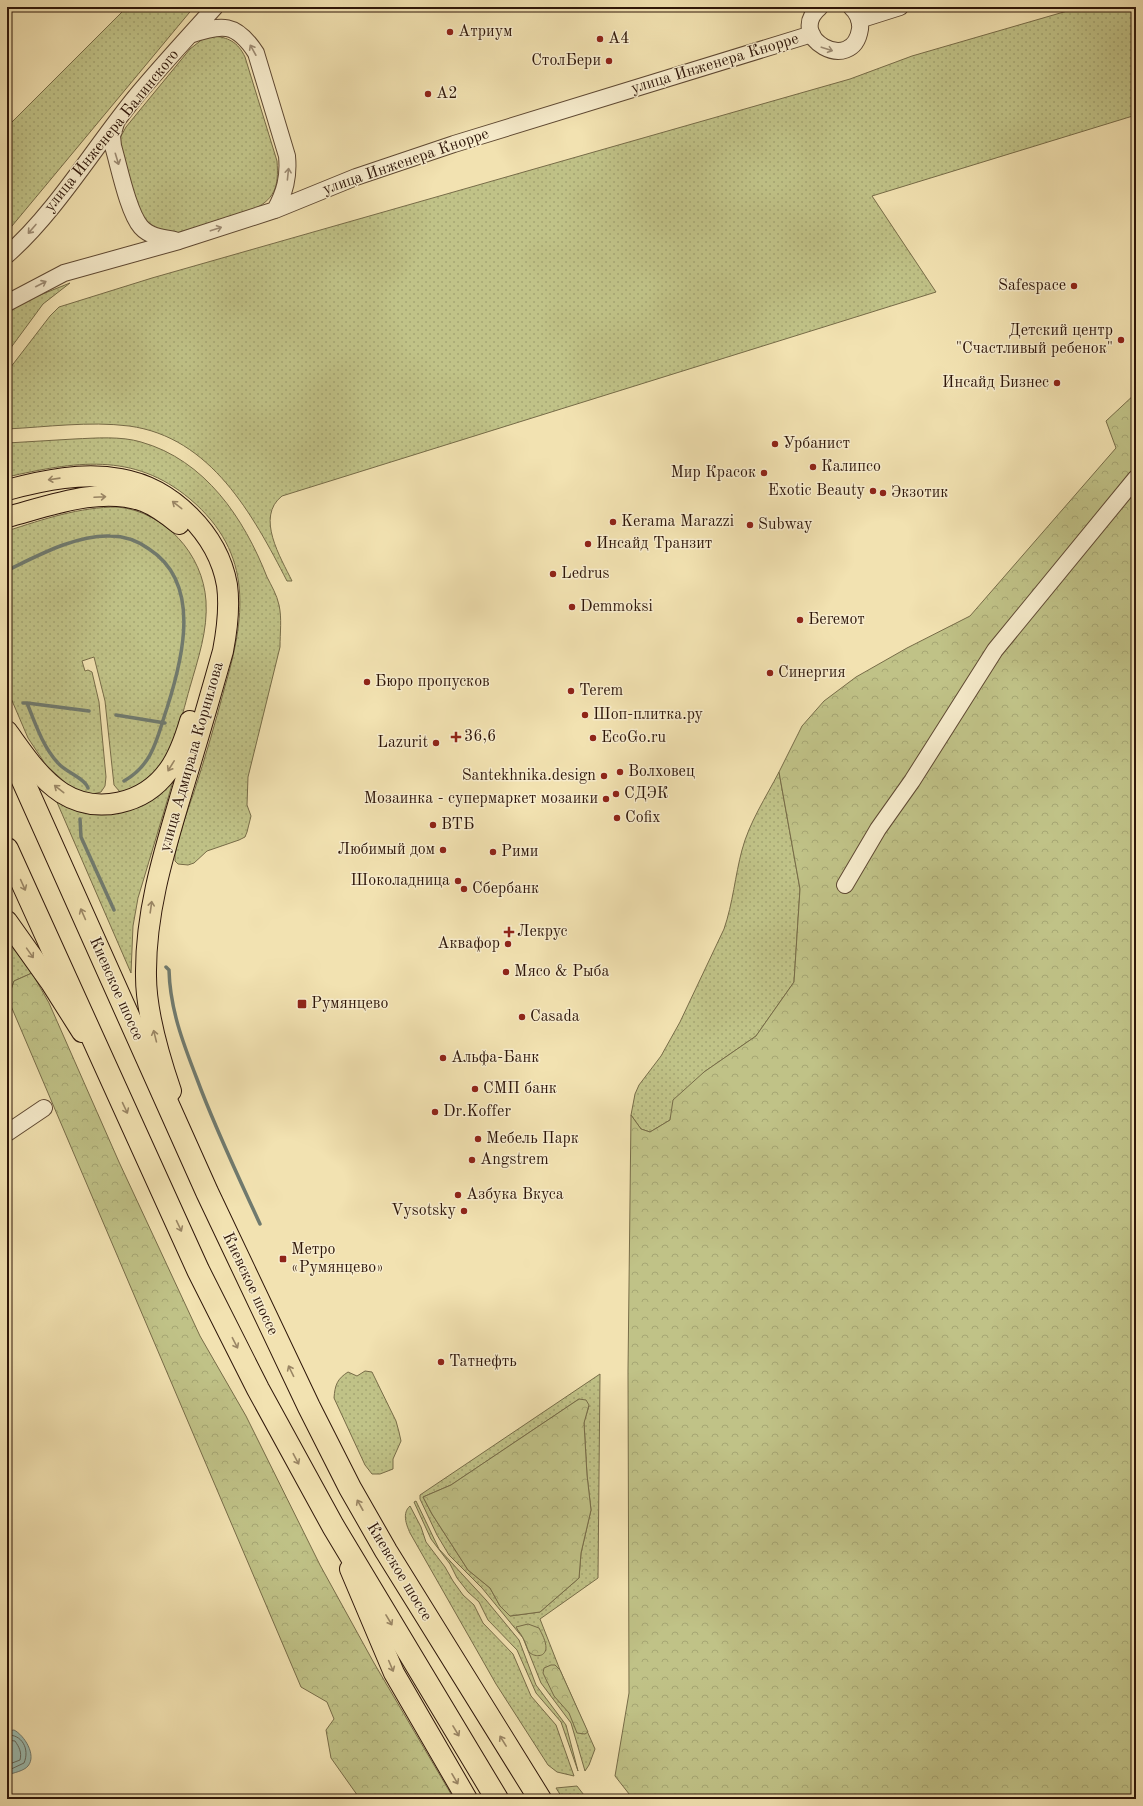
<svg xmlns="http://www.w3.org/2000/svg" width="1143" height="1806" font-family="'Old Standard TT',serif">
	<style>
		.grass { fill: url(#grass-dots); stroke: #776c48; fill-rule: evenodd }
		.forest { fill: url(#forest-crowns); stroke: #776c48 }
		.water { fill: #9cbdb2; stroke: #707a6e }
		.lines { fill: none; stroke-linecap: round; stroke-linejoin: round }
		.shore { stroke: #656a5e; stroke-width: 1 }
		.stream { stroke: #707a6e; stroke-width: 3.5 }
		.minor-casing { stroke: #5f4933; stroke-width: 18 }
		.major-casing { stroke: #2e1609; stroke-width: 22 }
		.highway-casing { stroke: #2e1609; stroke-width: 24 }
		.minor { stroke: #f7eccc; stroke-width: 16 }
		.major { stroke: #f2e2b1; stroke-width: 20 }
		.highway { stroke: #f2e2b1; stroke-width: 22 }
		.oneway { stroke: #9d8c74 }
		.oneway2 { stroke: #9a8665 }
		.poi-dot { fill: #8f2418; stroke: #f7eccc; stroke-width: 1.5 }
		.labels { text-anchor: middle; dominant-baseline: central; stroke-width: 3; stroke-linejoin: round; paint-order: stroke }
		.poi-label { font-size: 16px; fill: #2e1609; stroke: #f7eccc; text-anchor: start }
		.street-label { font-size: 16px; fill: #2e1609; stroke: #f7eccc }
	</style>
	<defs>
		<pattern id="grass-dots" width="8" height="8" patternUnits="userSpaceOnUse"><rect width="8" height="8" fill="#c0c287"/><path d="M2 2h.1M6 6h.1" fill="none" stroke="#a5a673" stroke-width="1.8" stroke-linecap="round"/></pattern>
		<pattern id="forest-crowns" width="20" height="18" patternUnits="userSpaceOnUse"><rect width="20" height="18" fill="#c0c287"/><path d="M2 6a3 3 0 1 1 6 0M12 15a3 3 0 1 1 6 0" fill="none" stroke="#a5a673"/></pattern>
	</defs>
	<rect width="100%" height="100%" fill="#f2e2b1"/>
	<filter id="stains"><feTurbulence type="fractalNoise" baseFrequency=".005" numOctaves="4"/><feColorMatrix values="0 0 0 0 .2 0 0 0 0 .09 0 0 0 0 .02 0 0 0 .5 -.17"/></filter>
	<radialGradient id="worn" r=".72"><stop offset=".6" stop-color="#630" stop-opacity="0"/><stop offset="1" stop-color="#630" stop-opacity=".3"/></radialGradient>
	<!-- grass -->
	<path class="grass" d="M 127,7 L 194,7 L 7,232 L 7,127 Z
		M 1081,7 L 1136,7 L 1136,115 L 872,196 L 936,292 L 282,496 C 255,517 281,558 292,581 L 287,581 C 253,515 211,437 129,426 C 89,421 47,427 7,429 L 7,372 L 50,316 L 59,307 L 152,278 L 850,79 L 912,56 Z
		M 212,36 C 228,37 238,42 245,57 L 277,161 C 279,187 275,200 250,211 L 178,233 L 153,231 L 138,213 L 119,151 L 120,138 L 126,127 L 190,49 L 204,38 Z
		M 70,283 L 43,304 L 7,353 L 7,313 L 30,299 Z
		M 74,439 C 96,438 121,436 141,442 C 205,460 244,518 267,577 C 271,585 277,595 279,605 C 282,618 280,633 280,647 L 248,777 L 247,805 L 251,816 L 247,832 L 245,837 L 239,840 L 207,851 L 194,863 L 188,865 L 178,864 L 175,861 L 175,855 C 179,834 187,812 194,792 C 205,758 215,724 224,690 C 245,618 255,554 190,499 C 133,451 74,462 7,477 L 7,443 Z
		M 118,507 C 165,512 203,554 206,601 C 208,630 198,659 190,687 C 180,721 172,771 135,788 C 131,790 125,791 120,792 L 114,785 L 105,701 L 94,657 L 82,661 L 85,671 L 88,670 L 92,672 L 99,702 L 106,777 L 105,786 L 101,792 L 93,794 L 78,791 L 67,784 L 46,765 L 28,738 L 7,689 L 7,574 L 9,573 L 7,569 L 7,531 C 44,519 79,507 118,507 Z
		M 779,772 L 800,889 L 794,982 L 756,1036 L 704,1072 L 670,1120 L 650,1132 L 641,1129 L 631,1115 L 635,1094 L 639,1085 L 661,1056 L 680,1022 L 724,929 C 733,903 735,876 742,850 C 749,823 766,797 779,772 Z
		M 174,778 L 138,898 L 133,926 L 131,973 L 56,800 C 65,805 74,811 84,813 C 107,818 135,812 154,798 C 161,792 168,785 174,778 Z
		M 7,936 L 32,973 L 14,981 L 8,999 Z
		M 365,1371 L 372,1372 L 396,1421 L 399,1432 L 401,1441 L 393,1459 L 393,1469 L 380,1474 L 372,1474 L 365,1465 L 334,1398 C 335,1385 337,1379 348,1372 L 357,1376 Z
		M 600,1374 L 598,1578 L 540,1619 L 560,1670 L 595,1749 L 589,1765 L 585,1771 L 571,1723 L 541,1683 L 523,1638 L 482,1588 L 449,1555 L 437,1535 L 420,1499 L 420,1495 ZM 579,1399 L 589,1406 L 584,1422 L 587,1475 L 591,1510 L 581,1553 L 579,1578 L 540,1612 L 510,1616 L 500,1606 L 490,1588 L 468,1570 L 432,1514 L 423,1497 L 451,1485 Z
		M 416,1501 L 439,1549 L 486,1600 L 519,1640 L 536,1685 L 566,1725 L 578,1771 L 561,1722 L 536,1693 L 517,1650 L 488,1620 L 479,1602 L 468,1592 L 457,1578 L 450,1564 L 431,1539 L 414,1502 Z
		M 410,1506 L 421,1527 L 426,1542 L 445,1567 L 453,1581 L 463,1595 L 474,1605 L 483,1623 L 513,1654 L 531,1696 L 556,1725 L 574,1776 L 557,1772 L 548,1765 L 496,1684 L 410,1533 C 406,1524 402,1513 410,1506 Z
		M 577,1786 L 587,1799 L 563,1799 L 556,1788 Z"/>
	<!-- forest -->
	<path class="forest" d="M 1136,393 L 1136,1799 L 633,1799 L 615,1776 L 629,1693 L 628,1371 L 631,1115 L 641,1129 L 650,1132 L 670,1120 L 673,1100 L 704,1072 L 756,1036 L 794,982 L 800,889 L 779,772 L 802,726 L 824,701 L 856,677 L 907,648 L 970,616 L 1116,448 L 1106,421 Z
		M 32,973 L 49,1003 L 119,1162 L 200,1336 L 246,1416 L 320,1565 L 374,1663 L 454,1799 L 360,1799 L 331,1758 L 326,1730 L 334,1719 L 327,1702 L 301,1687 L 8,999 L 14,981 Z
		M 579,1399 L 586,1400 L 589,1405 L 584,1423 L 587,1475 L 591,1510 L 581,1553 L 579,1578 L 540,1612 L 510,1616 L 500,1606 L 490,1588 L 468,1570 L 432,1514 L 423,1497 L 451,1485 Z
		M 528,1624 L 539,1628 C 542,1634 546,1641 546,1648 C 545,1658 534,1657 529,1652 C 527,1649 526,1643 524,1640 C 522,1635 518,1631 516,1627 Z
		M 551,1665 L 555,1665 L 560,1670 L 588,1732 L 585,1734 L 577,1733 L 569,1713 L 554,1696 L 543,1673 L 544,1668 Z"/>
	<!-- water -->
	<path class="water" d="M 14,1730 C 24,1735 37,1755 28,1766 C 24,1771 13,1773 7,1775 L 7,1731 Z"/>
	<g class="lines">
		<!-- shore -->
		<path class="shore" d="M 7,1735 C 22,1734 30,1749 24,1763 L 7,1771
			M 7,1740 L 15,1741 C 19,1747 22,1752 20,1760 L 7,1765"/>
		<!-- stream -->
		<path class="stream" d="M 10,569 C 39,555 76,535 110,536 C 124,536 138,541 149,549 C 202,583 183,658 167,708 C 157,737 154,764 124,781
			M 23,703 L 27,703 C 35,723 43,747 58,763 C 65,772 85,778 88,788
			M 27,703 L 89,711
			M 116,715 L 165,723
			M 80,819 L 81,837 L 114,910
			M 166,967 L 169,970 C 170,1009 183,1043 197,1079 C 215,1128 238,1176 260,1224"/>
		<!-- minor casing -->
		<g class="minor-casing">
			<path id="minor" d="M 820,7 C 784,37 853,76 860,29 C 861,21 857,12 851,7
				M 859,20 L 900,7
				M 190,35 C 222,24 236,22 256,53 L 287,156 C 289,177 285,192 275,210
				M 116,123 L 112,136 L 113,146 C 119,166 128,212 141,227 C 150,237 164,238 175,240
				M 7,255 C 56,212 95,146 137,95 C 162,65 189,36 215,7
				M 7,303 L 64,273 L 179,241 L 275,210 L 356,177 L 454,144 L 812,34
				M 845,885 L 878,829 L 912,781 L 995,650 L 1136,478
				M 7,1133 L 44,1108"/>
		</g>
		<!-- major casing -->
		<g class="major-casing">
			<path id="major" d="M 7,490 C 44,480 83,472 121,479 C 172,488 218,534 227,585 C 230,607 227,630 223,651 C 210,697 197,742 183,788 C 165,849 145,911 146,976 C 146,1013 159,1056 171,1091
				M 7,517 C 49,506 100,486 143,501 C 156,506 168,515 179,524
				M 7,731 C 23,753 39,778 62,793 C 97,815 144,804 168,771 C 179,756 185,738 190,721
				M 7,921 L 51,983 L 82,1032
				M 350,1569 L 394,1673 L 467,1799"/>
		</g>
		<!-- highway casing -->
		<g class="highway-casing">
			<path id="highway" d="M 7,745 L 207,1192 L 309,1407 L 350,1488 L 386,1551 L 540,1799
				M 7,849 L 198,1270 L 258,1389 L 333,1526 L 497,1799"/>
		</g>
		<!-- minor -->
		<use href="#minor" class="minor"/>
		<!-- major -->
		<use href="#major" class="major"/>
		<!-- highway -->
		<use href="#highway" class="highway"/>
	</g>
	<!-- one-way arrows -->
	<defs><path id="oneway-shaft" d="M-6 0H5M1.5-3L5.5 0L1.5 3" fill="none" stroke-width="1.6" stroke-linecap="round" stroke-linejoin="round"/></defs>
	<g class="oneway">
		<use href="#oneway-shaft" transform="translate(827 49) rotate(18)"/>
		<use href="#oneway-shaft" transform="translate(253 50) rotate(-119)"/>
		<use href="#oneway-shaft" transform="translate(117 159) rotate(73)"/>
		<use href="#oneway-shaft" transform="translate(288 174) rotate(-84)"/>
		<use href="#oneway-shaft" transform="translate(32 229) rotate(131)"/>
		<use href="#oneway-shaft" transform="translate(216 229) rotate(-18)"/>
		<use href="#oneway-shaft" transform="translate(41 284) rotate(-27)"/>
	</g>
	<g class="oneway2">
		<use href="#oneway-shaft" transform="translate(54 479) rotate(172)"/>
		<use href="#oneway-shaft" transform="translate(100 497) rotate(-3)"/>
		<use href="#oneway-shaft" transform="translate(177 505) rotate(-142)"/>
		<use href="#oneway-shaft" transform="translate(171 766) rotate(122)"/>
		<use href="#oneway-shaft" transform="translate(59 789) rotate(-142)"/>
		<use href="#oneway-shaft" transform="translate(23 885) rotate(66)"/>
		<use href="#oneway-shaft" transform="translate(151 907) rotate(-82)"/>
		<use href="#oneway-shaft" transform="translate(83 914) rotate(-114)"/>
		<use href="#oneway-shaft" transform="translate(30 953) rotate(55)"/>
		<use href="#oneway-shaft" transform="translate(155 1036) rotate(-104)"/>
		<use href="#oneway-shaft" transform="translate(125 1108) rotate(65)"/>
		<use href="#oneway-shaft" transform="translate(179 1226) rotate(65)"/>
		<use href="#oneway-shaft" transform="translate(235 1343) rotate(63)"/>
		<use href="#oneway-shaft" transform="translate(291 1371) rotate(-116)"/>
		<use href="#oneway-shaft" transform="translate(296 1459) rotate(62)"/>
		<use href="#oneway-shaft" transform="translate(360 1505) rotate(-119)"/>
		<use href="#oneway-shaft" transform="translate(389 1620) rotate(59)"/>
		<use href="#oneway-shaft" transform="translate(391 1666) rotate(67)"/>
		<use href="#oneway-shaft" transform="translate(456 1731) rotate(59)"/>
		<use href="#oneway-shaft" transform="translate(503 1741) rotate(-122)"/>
		<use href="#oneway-shaft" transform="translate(455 1779) rotate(60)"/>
	</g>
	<!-- markers -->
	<g class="poi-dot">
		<circle cx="450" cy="32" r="4"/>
		<circle cx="600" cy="39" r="4"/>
		<circle cx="609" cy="61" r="4"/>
		<circle cx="428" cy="94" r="4"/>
		<circle cx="1074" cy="286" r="4"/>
		<circle cx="1121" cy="340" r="4"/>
		<circle cx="1057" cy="383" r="4"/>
		<circle cx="775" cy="444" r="4"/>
		<circle cx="813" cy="467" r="4"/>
		<circle cx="764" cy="473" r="4"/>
		<circle cx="873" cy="491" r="4"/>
		<circle cx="883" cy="493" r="4"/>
		<circle cx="613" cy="522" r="4"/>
		<circle cx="750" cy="525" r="4"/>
		<circle cx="588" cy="544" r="4"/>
		<circle cx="553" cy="574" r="4"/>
		<circle cx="572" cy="607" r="4"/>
		<circle cx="800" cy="620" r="4"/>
		<circle cx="770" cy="673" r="4"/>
		<circle cx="367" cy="682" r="4"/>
		<circle cx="571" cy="691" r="4"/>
		<circle cx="585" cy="715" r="4"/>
		<path d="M454 731h4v4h4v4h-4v4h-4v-4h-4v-4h4z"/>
		<circle cx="593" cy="738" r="4"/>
		<circle cx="436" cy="743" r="4"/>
		<circle cx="620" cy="772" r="4"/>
		<circle cx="604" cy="776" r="4"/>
		<circle cx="616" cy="794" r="4"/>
		<circle cx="606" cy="799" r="4"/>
		<circle cx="617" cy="818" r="4"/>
		<circle cx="433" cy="825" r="4"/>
		<circle cx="443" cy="850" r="4"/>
		<circle cx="493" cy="852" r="4"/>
		<circle cx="458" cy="881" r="4"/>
		<circle cx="464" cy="889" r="4"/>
		<path d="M507 926h4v4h4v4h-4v4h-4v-4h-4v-4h4z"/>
		<circle cx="508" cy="944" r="4"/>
		<circle cx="506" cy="972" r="4"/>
		<rect x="297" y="999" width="10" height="10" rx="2"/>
		<circle cx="522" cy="1017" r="4"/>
		<circle cx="443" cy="1058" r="4"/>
		<circle cx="475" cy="1089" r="4"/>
		<circle cx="435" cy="1112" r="4"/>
		<circle cx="478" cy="1139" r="4"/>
		<circle cx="472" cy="1160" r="4"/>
		<circle cx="458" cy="1195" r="4"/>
		<circle cx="464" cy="1211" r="4"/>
		<rect x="279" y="1255" width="8" height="8" rx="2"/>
		<circle cx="441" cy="1362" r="4"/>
	</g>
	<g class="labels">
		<!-- poi labels -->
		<g class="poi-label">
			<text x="458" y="32">Атриум</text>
			<text x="608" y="39">А4</text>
			<text x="601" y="61" text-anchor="end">СтолБери</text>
			<text x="436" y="94">А2</text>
			<text x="1066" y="286" text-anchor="end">Safespace</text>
			<text x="1113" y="331" text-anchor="end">Детский центр<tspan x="1113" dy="18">"Счастливый ребенок"</tspan></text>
			<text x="1049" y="383" text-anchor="end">Инсайд Бизнес</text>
			<text x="783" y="444">Урбанист</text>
			<text x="821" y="467">Калипсо</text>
			<text x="756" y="473" text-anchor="end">Мир Красок</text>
			<text x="865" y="491" text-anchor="end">Exotic Beauty</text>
			<text x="891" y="493">Экзотик</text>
			<text x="621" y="522">Kerama Marazzi</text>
			<text x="758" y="525">Subway</text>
			<text x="596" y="544">Инсайд Транзит</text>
			<text x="561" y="574">Ledrus</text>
			<text x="580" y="607">Demmoksi</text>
			<text x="808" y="620">Бегемот</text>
			<text x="778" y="673">Синергия</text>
			<text x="375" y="682">Бюро пропусков</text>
			<text x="579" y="691">Terem</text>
			<text x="593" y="715">Шоп-плитка.ру</text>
			<text x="464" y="737">36,6</text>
			<text x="601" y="738">EcoGo.ru</text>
			<text x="428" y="743" text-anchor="end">Lazurit</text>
			<text x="628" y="772">Волховец</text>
			<text x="596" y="776" text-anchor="end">Santekhnika.design</text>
			<text x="624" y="794">СДЭК</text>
			<text x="598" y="799" text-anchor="end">Мозаинка - супермаркет мозаики</text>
			<text x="625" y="818">Cofix</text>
			<text x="441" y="825">ВТБ</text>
			<text x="435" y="850" text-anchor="end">Любимый дом</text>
			<text x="501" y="852">Рими</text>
			<text x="450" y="881" text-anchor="end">Шоколадница</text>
			<text x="472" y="889">Сбербанк</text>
			<text x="517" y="932">Лекрус</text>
			<text x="500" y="944" text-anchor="end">Аквафор</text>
			<text x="514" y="972">Мясо &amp; Рыба</text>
			<text x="311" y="1004">Румянцево</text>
			<text x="530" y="1017">Casada</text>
			<text x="451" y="1058">Альфа-Банк</text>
			<text x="483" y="1089">СМП банк</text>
			<text x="443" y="1112">Dr.Koffer</text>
			<text x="486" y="1139">Мебель Парк</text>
			<text x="480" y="1160">Angstrem</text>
			<text x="466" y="1195">Азбука Вкуса</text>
			<text x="456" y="1211" text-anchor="end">Vysotsky</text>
			<text x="291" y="1250">Метро<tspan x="291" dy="18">«Румянцево»</tspan></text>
			<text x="449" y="1362">Татнефть</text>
		</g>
		<!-- street labels -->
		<g class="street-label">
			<text transform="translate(715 64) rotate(-17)">улица Инженера Кнорре</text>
			<text transform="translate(112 131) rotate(-51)">улица Инженера Балинского</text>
			<text transform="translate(406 162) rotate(-19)">улица Инженера Кнорре</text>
			<text transform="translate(192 757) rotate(-74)">улица Адмирала Корнилова</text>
			<text transform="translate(116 989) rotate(66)">Киевское шоссе</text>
			<text transform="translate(250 1284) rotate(65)">Киевское шоссе</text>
			<text transform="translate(399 1572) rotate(59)">Киевское шоссе</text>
		</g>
	</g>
	<!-- margin -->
	<rect width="1143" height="1806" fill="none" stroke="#f2e2b1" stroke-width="24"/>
	<rect x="8" y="8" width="1127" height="1790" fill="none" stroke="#2e1609" stroke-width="2"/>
	<rect x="12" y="12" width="1119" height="1782" fill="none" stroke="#2e1609"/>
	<rect width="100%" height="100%" filter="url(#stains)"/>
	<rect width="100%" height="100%" fill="url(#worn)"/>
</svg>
